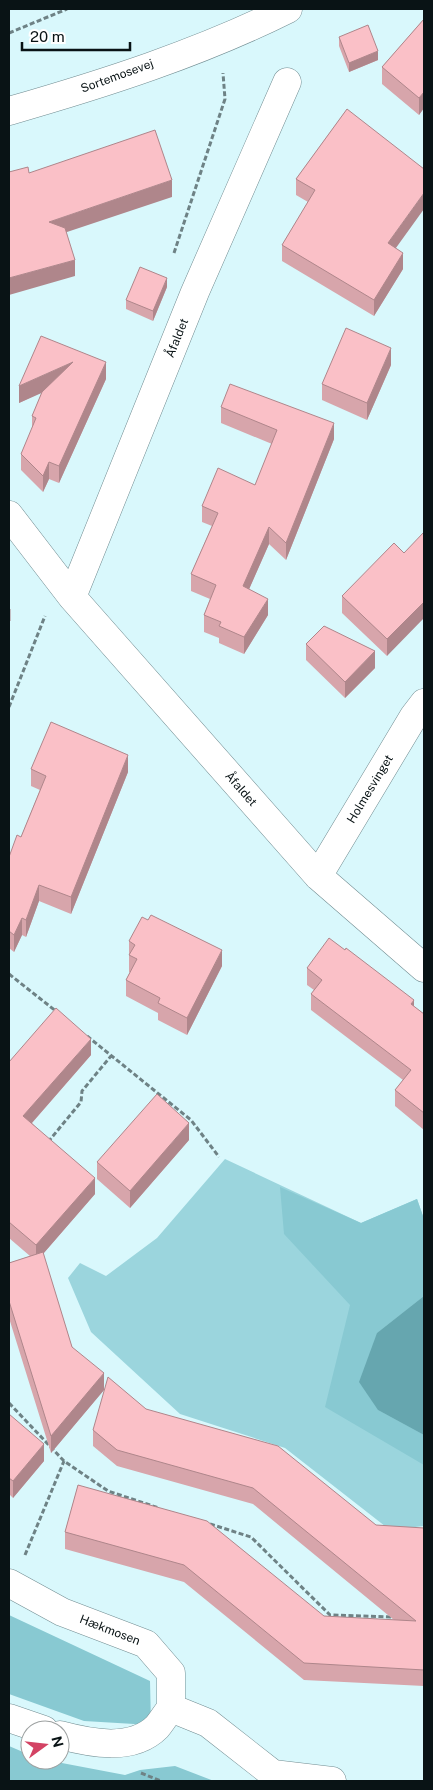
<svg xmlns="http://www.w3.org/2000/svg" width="433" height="1790" font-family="'Public Sans',sans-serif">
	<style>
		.green { fill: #9bd5dd }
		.forest { fill: #88c9d2 }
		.water { fill: #66a6af }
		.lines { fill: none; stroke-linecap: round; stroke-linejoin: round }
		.minor-casing { stroke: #728d92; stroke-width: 29 }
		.path { stroke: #6e8285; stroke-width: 3; stroke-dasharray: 5 2.5; stroke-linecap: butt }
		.minor { stroke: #fff; stroke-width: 28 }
		.wall { fill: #d7a5ab }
		.shaded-wall { fill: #af868b }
		.building { fill: #fac0c7; stroke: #af868b }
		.labels { text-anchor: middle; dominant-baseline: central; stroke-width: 5; stroke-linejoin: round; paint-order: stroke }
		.street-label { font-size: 12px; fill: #091315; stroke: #fff }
	</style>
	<rect width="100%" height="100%" fill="#d9f8fc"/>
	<!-- green -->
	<path class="green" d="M 225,1159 L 361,1223 L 417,1199 L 424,1219 L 424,1526 L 390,1530 L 285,1448 L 180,1414 L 91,1332 L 68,1278 L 80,1263 L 106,1276 L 157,1238 Z"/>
	<!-- forest -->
	<path class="forest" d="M 280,1187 L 361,1223 L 417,1199 L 424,1219 L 424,1296 L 377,1333 L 378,1410 L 424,1435 L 424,1465 L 325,1407 L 350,1305 L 284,1234 Z
		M 9,1615 L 150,1681 L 151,1725 L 84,1721 L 9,1694 Z
		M 9,1746 L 30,1755 L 30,1760 L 46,1760 L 125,1775 L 140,1770 L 175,1766 L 214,1781 L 9,1781 Z"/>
	<!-- water -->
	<path class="water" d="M 424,1296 L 424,1435 L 378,1410 L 359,1382 L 377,1333 Z"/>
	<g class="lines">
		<!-- minor casing -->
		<g class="minor-casing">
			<path id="minor" d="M 9,111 C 103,84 200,53 288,9
				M 9,515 L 72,597 L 318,876 L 424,968
				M 72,597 L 195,292 L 287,82
				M 318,876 L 414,716 L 424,703
				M 9,1583 L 62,1612 L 146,1644 L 171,1673 L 171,1708
				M 9,1718 L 44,1730
				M 60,1735 C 90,1743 132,1752 157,1727 C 162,1721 166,1714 171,1708 L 208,1723 L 273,1774 L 332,1781"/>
		</g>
		<!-- path -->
		<path class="path" d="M 9,33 L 67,9
			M 174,253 L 225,99 L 223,73
			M 9,707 L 45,616
			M 9,974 L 57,1012
			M 87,1036 L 191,1120 L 219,1157
			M 48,1142 L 81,1102 L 82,1091 L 111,1056
			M 9,1403 L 64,1461 L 108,1491 L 159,1508
			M 210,1524 L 251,1537 L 330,1615 L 393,1617
			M 25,1555 L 64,1461
			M 141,1773 L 161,1781"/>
		<!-- minor -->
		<use href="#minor" class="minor"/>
	</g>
	<!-- wall -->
	<path class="wall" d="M 424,19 L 424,108 L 419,115 L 382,84 L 382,67 Z
		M 339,37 L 378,60 L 349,72 L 339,46 Z
		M 347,109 L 403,269 L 374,316 L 282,261 L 282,245 L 308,202 L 296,195 L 296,179 Z
		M 167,287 L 153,321 L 126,309 L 126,300 Z
		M 391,365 L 367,420 L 322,400 L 322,384 Z
		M 106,379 L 59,483 L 49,479 L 43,492 L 21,470 L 21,454 L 32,429 L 32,416 L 42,392 L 19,403 L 19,386 Z
		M 221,407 L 334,439 L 286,560 L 269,544 L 249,589 L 268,615 L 244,654 L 219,643 L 219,638 L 204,632 L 204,615 L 210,599 L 191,591 L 191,574 L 212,526 L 202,522 L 202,506 L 255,485 L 272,444 L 221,423 Z
		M 404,553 L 387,656 L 342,613 L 342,596 Z
		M 306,644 L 375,668 L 345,698 L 306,660 Z
		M 31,769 L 128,772 L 71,914 L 39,901 L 26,937 L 22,935 L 14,952 L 9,948 L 9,857 L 21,837 L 40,790 L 31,786 Z
		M 129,941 L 222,966 L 187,1035 L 158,1020 L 158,1013 L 126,996 L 126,980 L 130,972 L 129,972 Z
		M 307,968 L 414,1007 L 424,1014 L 424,1130 L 395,1106 L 395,1090 L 403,1080 L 311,1010 L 311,994 L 314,990 L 307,985 Z
		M 91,1055 L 32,1123 L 95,1194 L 43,1254 L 72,1347 L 104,1390 L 51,1453 L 9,1318 L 9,1263 L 30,1256 L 9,1238 L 9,1062 Z
		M 189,1140 L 130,1208 L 97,1179 L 97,1162 Z
		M 146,1409 L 376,1525 L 424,1528 L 424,1686 L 304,1680 L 184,1582 L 65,1549 L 65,1532 L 78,1485 L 324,1616 L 394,1620 L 253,1504 L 117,1466 L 93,1446 L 93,1430 Z
		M 9,1414 L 44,1461 L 13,1498 L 9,1494 Z"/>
	<!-- shaded-wall -->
	<path class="shaded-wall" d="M 378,51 L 378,60 L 349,72 L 349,63 Z
		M 424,92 L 424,108 L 419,115 L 419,98 Z
		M 172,180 L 172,197 L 49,238 L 49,222 Z
		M 424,193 L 424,209 L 388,259 L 388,243 Z
		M 403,253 L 403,269 L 374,316 L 374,300 Z
		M 75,260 L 75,276 L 9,295 L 9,278 Z
		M 167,278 L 167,287 L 153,321 L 153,311 Z
		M 391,348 L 391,365 L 367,420 L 367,403 Z
		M 73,362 L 73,379 L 19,403 L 19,386 Z
		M 106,362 L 106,379 L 59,483 L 59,466 Z
		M 334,423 L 334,439 L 286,560 L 286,543 Z
		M 49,462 L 49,479 L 43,492 L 43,476 Z
		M 269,527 L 269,544 L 243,603 L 243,586 Z
		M 268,599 L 268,615 L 244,654 L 244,637 Z
		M 424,602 L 424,618 L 387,656 L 387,639 Z
		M 10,621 L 10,637 L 9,639 L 9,622 Z
		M 375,651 L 375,668 L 345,698 L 345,682 Z
		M 128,755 L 128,772 L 71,914 L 71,897 Z
		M 39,885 L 39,901 L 26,937 L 26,920 Z
		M 22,918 L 22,935 L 14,952 L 14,935 Z
		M 222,950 L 222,966 L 187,1035 L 187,1018 Z
		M 414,1000 L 414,1016 L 411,1004 Z
		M 91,1039 L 91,1055 L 23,1133 L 23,1116 Z
		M 189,1123 L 189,1140 L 130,1208 L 130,1191 Z
		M 95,1178 L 95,1194 L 36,1262 L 36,1245 Z
		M 104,1373 L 104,1390 L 51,1453 L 51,1436 Z
		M 44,1444 L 44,1461 L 13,1498 L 13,1481 Z"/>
	<!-- building -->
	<path class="building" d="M 424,19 L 424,92 L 419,98 L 382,67 Z
		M 368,25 L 378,51 L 349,63 L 339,37 Z
		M 347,109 L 424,169 L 424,193 L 388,243 L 403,253 L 374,300 L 282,245 L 315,190 L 296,179 Z
		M 155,130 L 172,180 L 49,222 L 65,228 L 75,260 L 9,278 L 9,172 L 28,167 L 29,173 Z
		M 140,267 L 167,278 L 153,311 L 126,300 Z
		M 346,328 L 391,348 L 367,403 L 322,384 Z
		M 41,336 L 106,362 L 59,466 L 49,462 L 43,476 L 21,454 L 36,418 L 32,416 L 42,392 L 73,362 L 19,386 Z
		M 230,384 L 334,423 L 286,543 L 269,527 L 243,586 L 268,599 L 244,637 L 219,626 L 221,622 L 204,615 L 216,585 L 191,574 L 218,513 L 202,506 L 218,468 L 255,485 L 277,430 L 221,407 Z
		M 424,532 L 424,602 L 387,639 L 342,596 L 394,543 L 404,553 Z
		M 9,608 L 10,609 L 10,621 L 9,622 Z
		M 324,626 L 375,651 L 345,682 L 306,644 Z
		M 51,722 L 128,755 L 71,897 L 39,885 L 26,920 L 22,918 L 14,935 L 9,931 L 9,857 L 17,835 L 21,837 L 46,776 L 31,769 Z
		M 151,915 L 222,950 L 187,1018 L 158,1003 L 160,998 L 126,980 L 137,959 L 129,955 L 135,945 L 129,941 L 142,917 L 148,920 Z
		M 329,938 L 345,950 L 346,948 L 414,1000 L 411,1004 L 424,1014 L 424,1113 L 395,1090 L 411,1070 L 311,994 L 322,980 L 307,968 Z
		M 56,1008 L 91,1039 L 23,1116 L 95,1178 L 36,1245 L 9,1222 L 9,1062 Z
		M 157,1094 L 189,1123 L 130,1191 L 97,1162 Z
		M 43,1252 L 72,1347 L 104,1373 L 51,1436 L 9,1301 L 9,1263 Z
		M 108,1377 L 146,1409 L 278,1446 L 376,1525 L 424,1528 L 424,1670 L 304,1663 L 184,1565 L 65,1532 L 78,1485 L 207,1521 L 324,1616 L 416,1621 L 253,1488 L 117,1450 L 93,1430 Z
		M 9,1414 L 44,1444 L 13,1481 L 9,1478 Z"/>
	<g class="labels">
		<!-- street labels -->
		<g class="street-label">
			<text transform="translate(117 76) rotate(-20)">Sortemosevej</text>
			<text transform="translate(177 338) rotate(-68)">Åfaldet</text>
			<text transform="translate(241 789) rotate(49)">Åfaldet</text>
			<text transform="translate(370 789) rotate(-59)">Holmesvinget</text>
			<text transform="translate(110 1630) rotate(21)">Hækmosen</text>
		</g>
	</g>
	<!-- border -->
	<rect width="433" height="1790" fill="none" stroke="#091315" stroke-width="20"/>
	<!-- north arrow -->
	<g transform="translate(45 1745) rotate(75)"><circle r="24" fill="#ffffff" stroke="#9da1a1"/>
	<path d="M0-4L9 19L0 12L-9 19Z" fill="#d34364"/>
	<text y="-8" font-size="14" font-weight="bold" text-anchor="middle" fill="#091315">N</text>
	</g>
	<!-- scale -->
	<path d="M22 42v8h108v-8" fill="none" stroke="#091315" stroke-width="2.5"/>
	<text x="30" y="42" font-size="15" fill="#091315" stroke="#ffffff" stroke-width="4" paint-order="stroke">20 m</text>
</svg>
